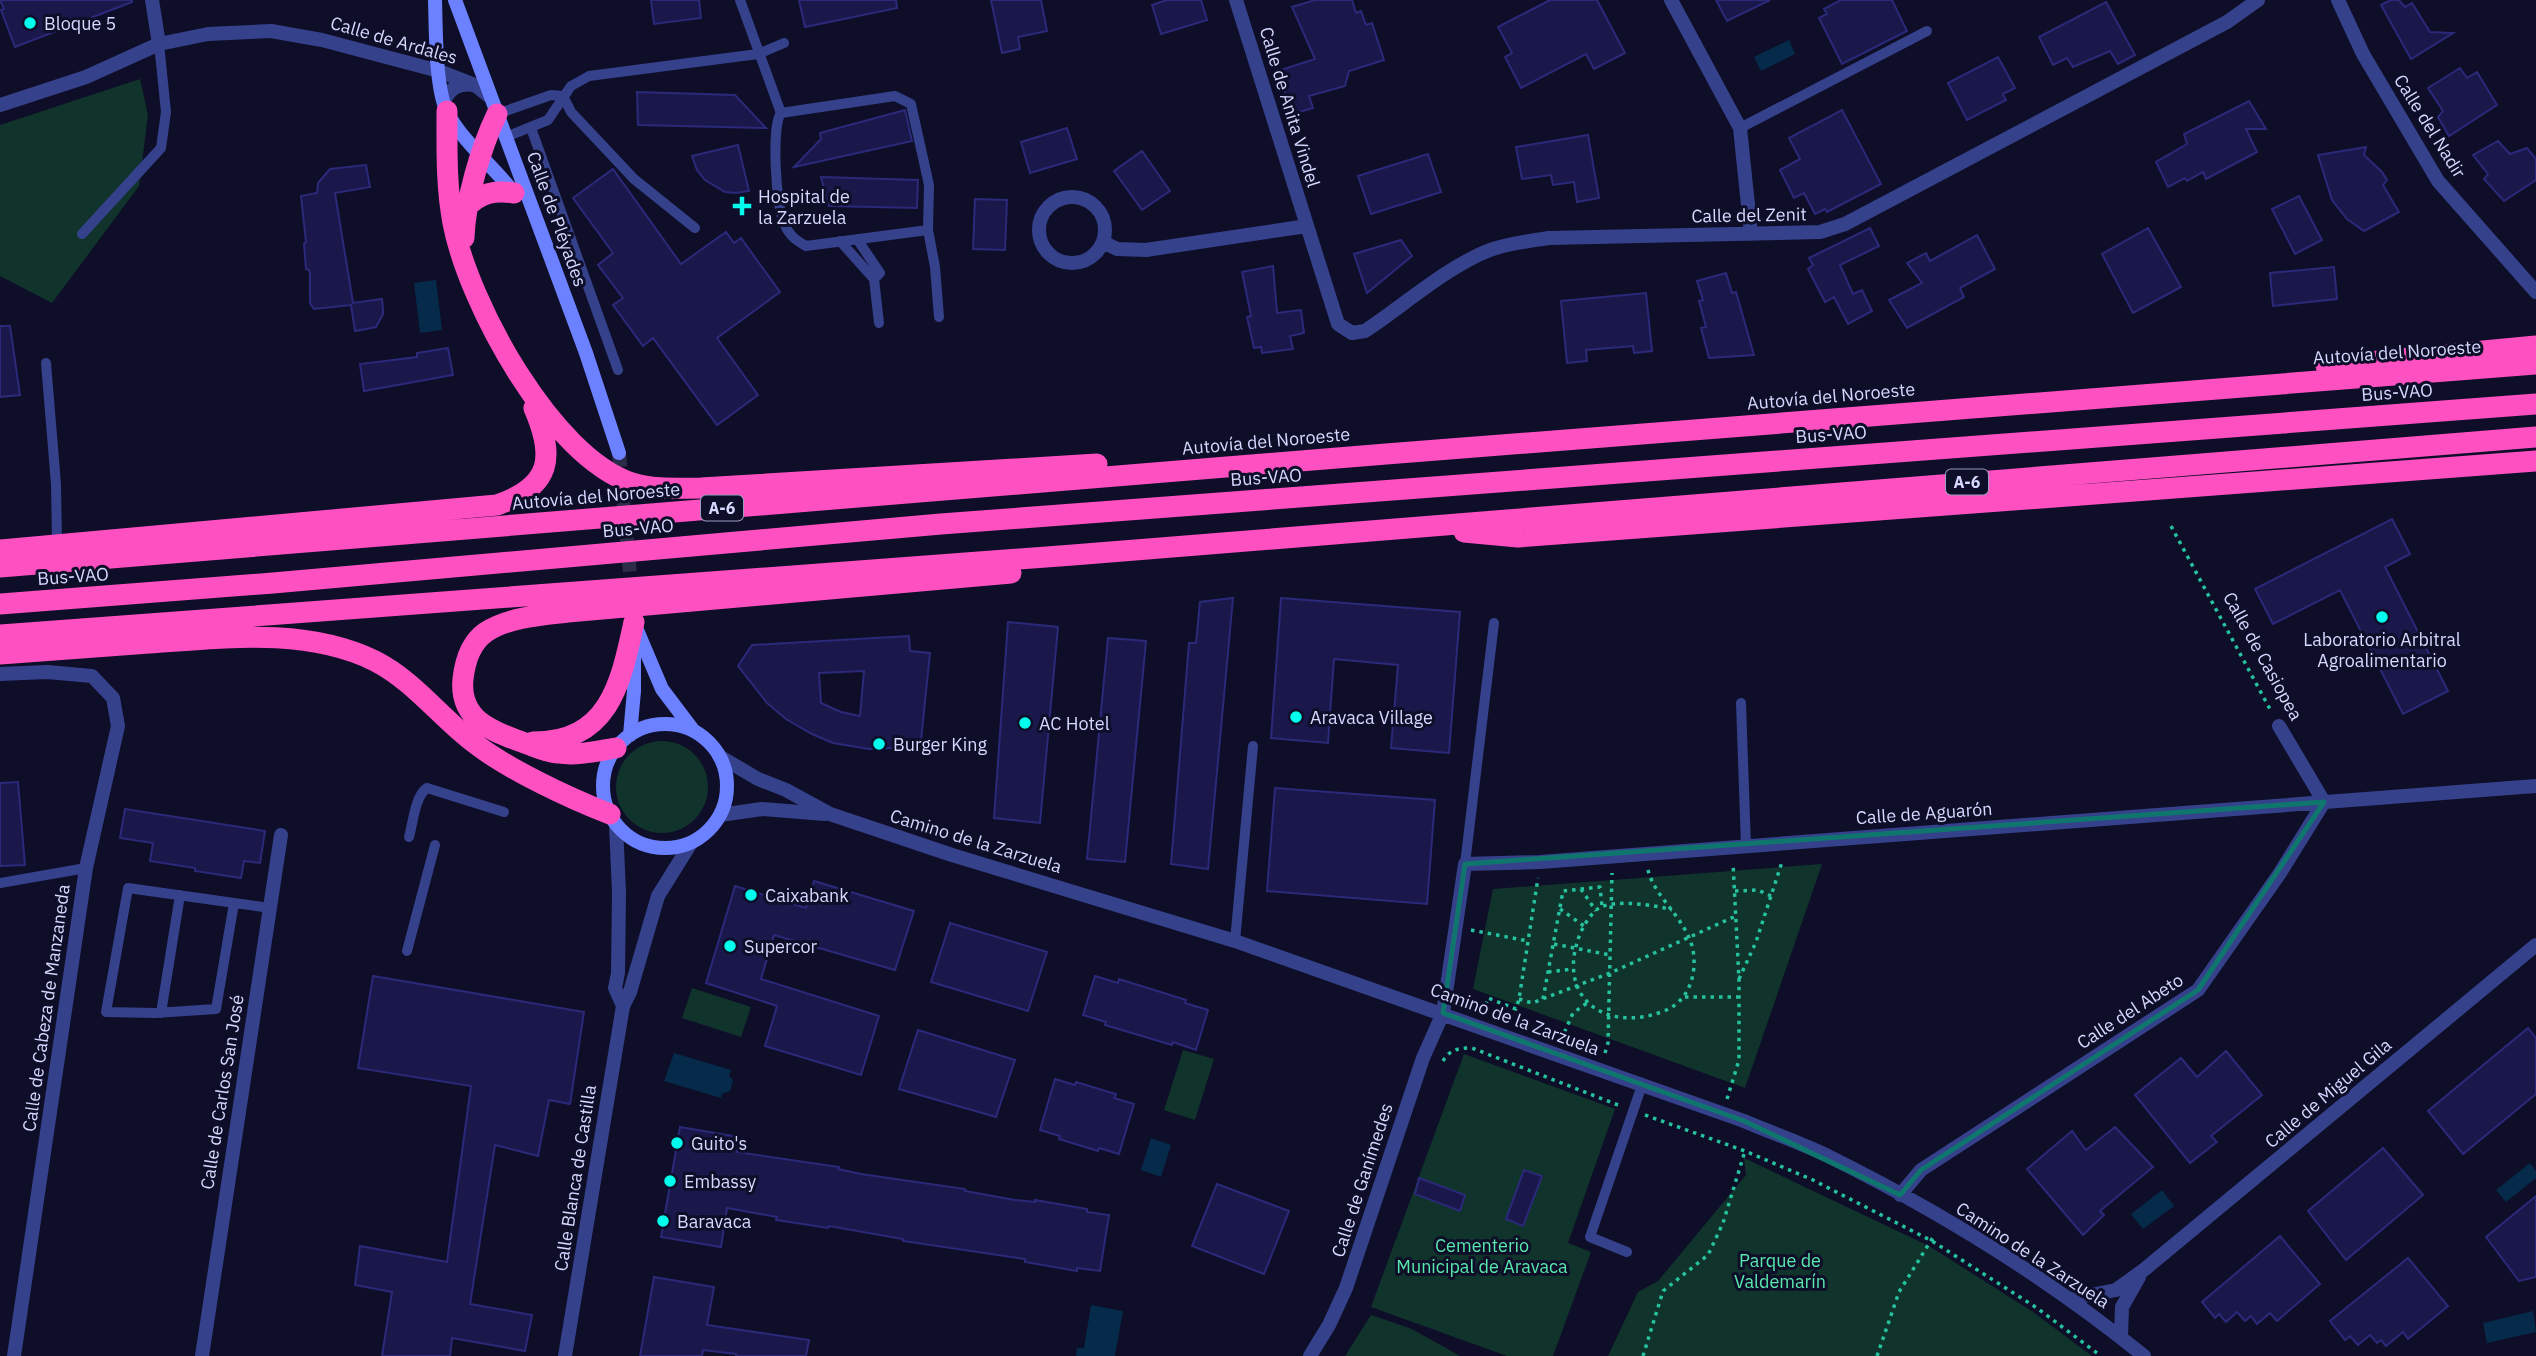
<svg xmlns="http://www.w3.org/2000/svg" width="2536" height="1356" font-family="'IBM Plex Sans',sans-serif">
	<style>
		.green { fill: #10332c }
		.water { fill: #062a49 }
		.building { fill: #1a184b; stroke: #2b2979; stroke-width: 2; fill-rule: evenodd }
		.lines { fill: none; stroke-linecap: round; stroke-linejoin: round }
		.secondary-tunnel { stroke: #2c2c49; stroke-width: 14; stroke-dasharray: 14 7; stroke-linecap: butt }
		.path { stroke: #26c29e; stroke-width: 3.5; stroke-dasharray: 3.5 5; stroke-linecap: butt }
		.service { stroke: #35418b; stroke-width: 10 }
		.minor { stroke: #35418b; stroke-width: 14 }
		.secondary { stroke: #6c81ff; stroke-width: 14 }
		.motorway { stroke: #ff50c2; stroke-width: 21 }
		.marked { fill: none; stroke: #0f766e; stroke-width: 5; stroke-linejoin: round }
		.poi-dot { fill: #01ffee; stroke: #0e0e29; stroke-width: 2.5 }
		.labels { text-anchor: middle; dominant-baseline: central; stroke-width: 6; stroke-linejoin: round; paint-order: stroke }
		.shield { fill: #0e0e29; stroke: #999bbf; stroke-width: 2 }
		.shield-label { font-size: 16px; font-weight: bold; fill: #d5d8ff }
		.poi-label { font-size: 18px; fill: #d5d8ff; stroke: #0e0e29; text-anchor: start }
		.street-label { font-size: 18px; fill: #d5d8ff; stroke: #0e0e29 }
		.park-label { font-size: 18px; fill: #58e9ac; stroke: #0e0e29 }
	</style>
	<rect width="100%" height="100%" fill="#0e0e29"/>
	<!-- green -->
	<path class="green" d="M 140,79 L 148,115 L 139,186 L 52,303 L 0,276 L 0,125 Z
		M616 787a46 46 0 1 1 92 0a46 46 0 1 1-92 0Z
		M 1822,864 L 1745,1088 L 1473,989 L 1493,889 Z
		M 692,988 L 751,1007 L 741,1037 L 682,1018 Z
		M 1183,1050 L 1214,1059 L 1195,1120 L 1164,1110 Z
		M 1464,1054 L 1615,1109 L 1568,1243 L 1591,1252 L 1553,1356 L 1507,1356 L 1371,1307 Z
		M 1744,1158 L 1929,1246 L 2033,1312 L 2092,1356 L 1608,1356 L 1638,1292 L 1658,1281 L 1746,1175 Z
		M 1371,1315 L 1412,1329 L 1460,1356 L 1345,1356 Z"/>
	<!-- water -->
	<path class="water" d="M 1789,40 L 1795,54 L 1761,71 L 1754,57 Z
		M 436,280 L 442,330 L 420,333 L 414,283 Z
		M 674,1053 L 731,1070 L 729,1076 L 733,1080 L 730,1091 L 722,1094 L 721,1098 L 664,1081 Z
		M 1151,1138 L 1171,1145 L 1161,1177 L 1141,1170 Z
		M 2530,1163 L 2536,1171 L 2536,1178 L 2506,1202 L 2496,1190 Z
		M 2162,1190 L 2174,1206 L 2143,1229 L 2131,1214 Z
		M 1091,1305 L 1123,1311 L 1115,1356 L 1076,1356 L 1077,1348 L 1084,1348 Z
		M 2533,1311 L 2536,1332 L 2487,1343 L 2483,1323 Z"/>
	<!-- building -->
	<path class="building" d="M 0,0 L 132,0 L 132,2 L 15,47 L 1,10 L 4,9 Z
		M 651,0 L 699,0 L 701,18 L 654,24 Z
		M 799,0 L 896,0 L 897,8 L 805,27 Z
		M 991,0 L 1041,0 L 1047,31 L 1018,37 L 1020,49 L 1002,53 Z
		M 1167,0 L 1201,0 L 1207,20 L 1161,34 L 1152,5 Z
		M 1315,0 L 1352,0 L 1356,13 L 1361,11 L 1366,25 L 1372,23 L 1384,60 L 1349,71 L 1345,86 L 1309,96 L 1313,108 L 1292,114 L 1278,71 L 1315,59 L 1292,7 Z
		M 1550,0 L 1597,0 L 1625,53 L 1594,69 L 1586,54 L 1521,88 L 1505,57 L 1512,53 L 1498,27 Z
		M 1716,0 L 1770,0 L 1727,21 Z
		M 1841,0 L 1892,0 L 1907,31 L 1842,64 L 1819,18 L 1827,14 L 1824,9 Z
		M 2391,0 L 2399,0 L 2405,7 L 2412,3 L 2430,32 L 2453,33 L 2411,59 L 2381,5 Z
		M 2106,2 L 2135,55 L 2118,64 L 2110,51 L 2073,67 L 2067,58 L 2053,65 L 2039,37 Z
		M 1998,57 L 2015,88 L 2003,94 L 2006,100 L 1967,120 L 1948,83 Z
		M 2460,68 L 2467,78 L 2477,72 L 2497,105 L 2449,136 L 2438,117 L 2443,111 L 2428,88 Z
		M 637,92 L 735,95 L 766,128 L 638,125 Z
		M 2249,101 L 2266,129 L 2246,129 L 2257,152 L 2206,179 L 2203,172 L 2187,181 L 2185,178 L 2168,187 L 2156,162 L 2187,144 L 2184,134 Z
		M 905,110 L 912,141 L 794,167 L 821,139 L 820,133 Z
		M 1842,110 L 1881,184 L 1827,212 L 1825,209 L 1815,214 L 1804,193 L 1794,198 L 1780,170 L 1800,159 L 1789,138 Z
		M 1067,128 L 1077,159 L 1030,173 L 1021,142 Z
		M 1588,135 L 1599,198 L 1577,202 L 1574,182 L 1553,185 L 1551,175 L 1522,179 L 1516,147 Z
		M 2498,141 L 2510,154 L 2527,148 L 2536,159 L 2536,180 L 2504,201 L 2484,179 L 2488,174 L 2473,155 Z
		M 738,145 L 749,191 L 736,193 L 725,192 L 705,180 L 697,170 L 692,156 Z
		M 2366,147 L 2364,155 L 2382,172 L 2387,180 L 2383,185 L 2399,212 L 2364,231 L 2347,219 L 2332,200 L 2318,155 Z
		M 1142,151 L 1170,191 L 1142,210 L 1114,171 Z
		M 1428,154 L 1441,192 L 1371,214 L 1358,176 Z
		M 366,165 L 370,187 L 335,193 L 353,303 L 382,299 L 383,309 L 383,314 L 376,327 L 355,331 L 351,305 L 314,309 L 310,303 L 310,274 L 309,270 L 306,269 L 304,244 L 306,242 L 301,196 L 317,193 L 318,183 L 330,169 Z
		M 613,169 L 681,264 L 726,232 L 734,243 L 741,238 L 780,292 L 717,338 L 758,395 L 717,425 L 653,338 L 643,346 L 613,305 L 623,298 L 598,265 L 613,253 L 573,198 Z
		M 821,177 L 918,180 L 917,208 L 829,206 Z
		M 2299,196 L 2322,240 L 2295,254 L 2272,209 Z
		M 975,199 L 1007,200 L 1005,250 L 973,249 Z
		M 1870,228 L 1879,246 L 1840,265 L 1853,294 L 1862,290 L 1872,311 L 1848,324 L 1834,297 L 1825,302 L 1808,269 L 1813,265 L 1809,258 Z
		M 2148,228 L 2181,287 L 2133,313 L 2102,254 Z
		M 1977,235 L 1995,269 L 1960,288 L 1964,297 L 1907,328 L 1889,300 L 1922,283 L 1907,263 L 1926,253 L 1930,261 Z
		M 1401,240 L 1412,256 L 1367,293 L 1354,254 Z
		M 1273,266 L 1277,313 L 1301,310 L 1304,333 L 1290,336 L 1293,349 L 1262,353 L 1261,347 L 1254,348 L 1247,317 L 1251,316 L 1242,272 Z
		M 2334,267 L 2337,299 L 2273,306 L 2270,273 Z
		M 1726,273 L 1732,293 L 1736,292 L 1754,355 L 1709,358 L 1701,328 L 1706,327 L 1699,301 L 1703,300 L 1697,281 Z
		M 1646,293 L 1652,351 L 1634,353 L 1633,346 L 1586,350 L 1587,361 L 1567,363 L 1561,301 Z
		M 0,326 L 10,326 L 20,395 L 0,397 Z
		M 448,348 L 453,375 L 364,391 L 360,364 L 417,357 L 417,353 Z
		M 2392,519 L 2410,554 L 2385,567 L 2448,691 L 2403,714 L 2340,590 L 2273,624 L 2255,589 Z
		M 1233,598 L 1208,869 L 1171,864 L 1189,643 L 1196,643 L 1200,602 Z
		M 1281,598 L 1460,612 L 1449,753 L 1391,748 L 1398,665 L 1334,659 L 1328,743 L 1271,738 Z
		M 1008,622 L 1058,627 L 1040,823 L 994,818 Z
		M 909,636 L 910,651 L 930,653 L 921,740 L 912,741 L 912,747 L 869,749 L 833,743 L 812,734 L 786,719 L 767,703 L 738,666 L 752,645 ZM 864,671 L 860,716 L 841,712 L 821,703 L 819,673 Z
		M 1108,638 L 1146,641 L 1125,862 L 1087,859 Z
		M 18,782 L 25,865 L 0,866 L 0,783 Z
		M 1275,788 L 1435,800 L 1427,904 L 1267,891 Z
		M 125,809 L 265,831 L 260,863 L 244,861 L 241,878 L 195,871 L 195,868 L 150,861 L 153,843 L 120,838 Z
		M 814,881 L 914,911 L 895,970 L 774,935 L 761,979 L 879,1016 L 861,1075 L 765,1046 L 777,1006 L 706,983 L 735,886 L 806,908 Z
		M 950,923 L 1047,952 L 1028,1011 L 931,982 Z
		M 373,976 L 584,1012 L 570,1104 L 549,1100 L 538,1156 L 495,1145 L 470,1304 L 532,1315 L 525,1351 L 452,1338 L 450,1356 L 382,1356 L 392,1292 L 355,1285 L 360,1246 L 447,1262 L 471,1086 L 358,1068 Z
		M 1095,976 L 1118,983 L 1119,979 L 1186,1000 L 1185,1003 L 1208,1010 L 1196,1050 L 1173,1042 L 1172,1045 L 1105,1025 L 1106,1022 L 1083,1015 Z
		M 2528,1028 L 2536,1038 L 2536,1094 L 2463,1154 L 2428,1111 Z
		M 918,1030 L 1015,1060 L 996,1117 L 899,1089 Z
		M 2226,1051 L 2262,1095 L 2211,1136 L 2217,1142 L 2190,1163 L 2135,1095 L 2181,1058 L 2197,1077 Z
		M 1055,1079 L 1075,1085 L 1076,1082 L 1116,1094 L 1114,1098 L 1134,1104 L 1119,1154 L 1099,1148 L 1098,1151 L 1059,1139 L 1060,1136 L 1040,1130 Z
		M 680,1127 L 739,1137 L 737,1152 L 839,1167 L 838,1169 L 861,1174 L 965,1189 L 965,1191 L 1015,1200 L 1035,1202 L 1035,1200 L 1087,1209 L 1087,1212 L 1109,1215 L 1100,1271 L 1077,1268 L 1077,1271 L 1025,1262 L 1025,1259 L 903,1241 L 903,1239 L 829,1226 L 828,1228 L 776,1220 L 777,1217 L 727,1208 L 721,1247 L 661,1237 Z
		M 2115,1127 L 2153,1167 L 2100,1211 L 2104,1215 L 2083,1235 L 2027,1169 L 2072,1131 L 2086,1150 Z
		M 2383,1148 L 2423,1195 L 2346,1260 L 2308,1211 Z
		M 1524,1170 L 1542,1176 L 1523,1226 L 1506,1219 Z
		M 1419,1178 L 1465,1195 L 1460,1211 L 1415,1194 Z
		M 1217,1184 L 1289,1211 L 1264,1274 L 1192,1246 Z
		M 2536,1196 L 2536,1277 L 2519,1281 L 2486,1237 Z
		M 2280,1236 L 2320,1284 L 2277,1321 L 2270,1313 L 2257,1324 L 2251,1316 L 2245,1321 L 2237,1312 L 2226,1322 L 2219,1314 L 2215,1318 L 2202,1302 Z
		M 2408,1258 L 2448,1306 L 2408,1339 L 2403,1332 L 2386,1346 L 2381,1340 L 2377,1343 L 2370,1335 L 2358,1345 L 2350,1336 L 2345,1340 L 2330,1321 Z
		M 654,1277 L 714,1287 L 707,1325 L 809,1340 L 806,1356 L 736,1356 L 736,1354 L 703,1350 L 702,1356 L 640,1356 Z"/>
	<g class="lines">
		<!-- secondary-tunnel -->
		<path class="secondary-tunnel" d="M 619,453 L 632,596"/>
		<!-- path -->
		<path class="path" d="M 2171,526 L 2271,711
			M 1648,870 C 1655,900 1693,923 1694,959 C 1695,982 1685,1003 1664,1011 C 1605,1034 1555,997 1580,934 C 1584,925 1591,913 1599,908 C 1614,899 1656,905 1672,910
			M 1581,889 L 1596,911
			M 1735,891 L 1758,890 L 1771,896
			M 1560,909 L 1584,926
			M 1471,930 L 1528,941
			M 1554,944 L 1610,955
			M 1548,972 L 1573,969
			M 1739,979 L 1756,942 L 1782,862
			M 1685,997 L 1739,997
			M 1519,999 L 1532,1003 L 1610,973 L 1736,916
			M 1543,999 L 1563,891 L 1600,887 L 1602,906
			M 1483,1013 L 1488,998 L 1516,1009 L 1519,999 L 1538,878
			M 1561,1040 L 1573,1013 L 1587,1003
			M 1605,1053 L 1608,1043 L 1612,873
			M 1443,1061 C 1450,1049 1459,1048 1472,1048 L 1618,1105
			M 1727,1099 L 1739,1060 L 1739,980 L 1733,863
			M 1645,1115 L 1745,1151 L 1813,1180 L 1932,1241 L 2037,1308 L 2101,1356
			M 1643,1356 L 1663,1291 L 1708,1255 L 1723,1223 L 1745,1151
			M 1877,1356 L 1899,1292 L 1935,1234"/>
		<!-- service -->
		<path class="service" d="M 740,0 L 781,113 C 771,126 776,207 784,223 C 789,235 795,240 806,246 L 928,230 L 929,185 L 911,104 L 895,96 L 781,113
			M 563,96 L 571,112 L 634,179 L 695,228
			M 497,114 L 551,95 L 563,96
			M 531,128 L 618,370
			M 1740,128 L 1927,31
			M 506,137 L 548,120 L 571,86 L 589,76 L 758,54 L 784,43
			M 928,230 L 935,267 L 939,317
			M 82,234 L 161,148 L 166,112 L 159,44
			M 857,239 L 880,273 L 874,279
			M 840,241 L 874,279 L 879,323
			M 46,363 L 56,484 L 57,543
			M 1741,703 L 1746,846
			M 409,837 C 413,823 415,796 427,788 L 504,812
			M 1465,864 L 1494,623
			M 0,883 L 86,868
			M 234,903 L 216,1009 L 155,1013 L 106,1012 L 128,888 L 270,908
			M 1235,941 L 1253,746
			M 407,951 L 435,845
			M 161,1013 L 180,895
			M 1627,1252 L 1590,1237 L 1642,1085"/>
		<!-- minor -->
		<path class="minor" d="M 152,0 L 159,44
			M 1236,0 L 1338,324 L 1352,333 L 1365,331 C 1403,306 1448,266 1490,250 C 1509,243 1530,241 1549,238 L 1820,232 L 1845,224 L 2227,22 L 2258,0
			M 1671,0 L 1740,128 L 1751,234
			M 2338,0 L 2363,54 L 2438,181 L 2536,292
			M 444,101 C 450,88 459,83 473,85
			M 0,105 L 86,77 L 159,44 L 208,34 L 271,31 L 322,40 L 439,71 L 475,85 L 490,97
			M1039 230a33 33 0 1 1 66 0a33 33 0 1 1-66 0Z
			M 1103,242 L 1117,249 L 1146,250 L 1307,226
			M 0,674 L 47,672 L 92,676 L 113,698 L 118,726 L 86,868 L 14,1356
			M 2279,726 L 2324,802
			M 719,756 L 758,779 L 786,790 L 830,814 L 952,855 L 1235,941 L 1744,1121 C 1772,1133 1801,1143 1828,1156 C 1937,1210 2049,1279 2144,1356
			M 720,815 L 762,809 L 825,814
			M 616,825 L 619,893 L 618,973 L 615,988 L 623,1006
			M 1900,1195 L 1921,1170 L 2198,990 L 2280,873 L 2324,802
			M 2070,1299 L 2116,1290 L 2145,1269 L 2536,945
			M 2121,1337 L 2122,1307 L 2139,1277
			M 202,1356 L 281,835
			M 565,1356 L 623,1006 L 630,992 L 658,896 L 691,843
			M 1310,1356 L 1329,1325 L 1346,1288 L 1423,1058 L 1443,1013 L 1465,864 L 1540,862 L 2536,786"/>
		<!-- secondary -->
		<path class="secondary" d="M 435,0 C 436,29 435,90 448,114 C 464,143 495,168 515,194
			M 455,0 L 586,353 L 619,453
			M 634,623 L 662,689 L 693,730
			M603 786a62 62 0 1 1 124 0a62 62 0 1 1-124 0Z
			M 630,735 L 634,691 L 634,648"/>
		<!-- motorway -->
		<path class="motorway" d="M 447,111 C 447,149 446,186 453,223 C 468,303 552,457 632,483 C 654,490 679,488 701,488 L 1097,464
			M 466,208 C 480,193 494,190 514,193
			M 464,238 C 465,201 481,147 497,114
			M 2326,366 L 2536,346
			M 1464,532 L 1518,537 L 2536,461
			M 0,550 L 497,505 C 552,486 555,457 534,408
			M 0,567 L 1386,454 L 2536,364
			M 0,604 L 273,583 L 941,524 L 2536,404
			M 0,635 L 1073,555 L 2536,437
			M 0,654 C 50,650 99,647 149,643 C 223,638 306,627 375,661 C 414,681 439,716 473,742 C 507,769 569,798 610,814
			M 533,742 C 610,742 621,682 634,622
			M 616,748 C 597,751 577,756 558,753 C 545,752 534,746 522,742 C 491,731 459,719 463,679 C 465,661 470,643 486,632 C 509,617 542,615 568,612 L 1011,573"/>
	</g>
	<!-- marked area -->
	<path class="marked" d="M 2324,802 L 2198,990 L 1921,1170 L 1900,1195 L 1744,1121 L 1443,1013 L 1465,864 Z"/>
	<!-- markers -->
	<g class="poi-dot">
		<circle cx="30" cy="23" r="7"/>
		<path d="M738.5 195.5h7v7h7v7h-7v7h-7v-7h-7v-7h7z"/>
		<circle cx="2382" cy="617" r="7"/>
		<circle cx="1296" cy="717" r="7"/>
		<circle cx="1025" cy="723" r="7"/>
		<circle cx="879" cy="744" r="7"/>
		<circle cx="751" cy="895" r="7"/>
		<circle cx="730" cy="946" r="7"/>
		<circle cx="677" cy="1143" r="7"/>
		<circle cx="670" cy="1181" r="7"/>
		<circle cx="663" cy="1221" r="7"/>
	</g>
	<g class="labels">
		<!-- shield labels -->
		<g class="shield">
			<rect x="1946" y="469.5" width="42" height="25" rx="5"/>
			<rect x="701" y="495.5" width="42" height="25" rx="5"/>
		</g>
		<g class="shield-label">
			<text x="1967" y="482">A-6</text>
			<text x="722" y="508">A-6</text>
		</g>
		<!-- poi labels -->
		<g class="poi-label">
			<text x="44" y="23">Bloque 5</text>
			<text x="758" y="196">Hospital de<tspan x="758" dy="21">la Zarzuela</tspan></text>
			<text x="2382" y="639" text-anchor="middle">Laboratorio Arbitral<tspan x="2382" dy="21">Agroalimentario</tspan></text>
			<text x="1310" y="717">Aravaca Village</text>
			<text x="1039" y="723">AC Hotel</text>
			<text x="893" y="744">Burger King</text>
			<text x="765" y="895">Caixabank</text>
			<text x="744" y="946">Supercor</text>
			<text x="691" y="1143">Guito's</text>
			<text x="684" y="1181">Embassy</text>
			<text x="677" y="1221">Baravaca</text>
		</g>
		<!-- street labels -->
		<g class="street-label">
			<text transform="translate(394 40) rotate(16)">Calle de Ardales</text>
			<text transform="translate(1290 107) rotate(73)">Calle de Anita Vindel</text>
			<text transform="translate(2430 126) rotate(58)">Calle del Nadir</text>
			<text transform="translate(1749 215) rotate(-1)">Calle del Zenit</text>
			<text transform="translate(557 219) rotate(70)">Calle de Pléyades</text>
			<text transform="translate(2397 352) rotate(-4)">Autovía del Noroeste</text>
			<text transform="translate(2397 392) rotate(-4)">Bus-VAO</text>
			<text transform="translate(1831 396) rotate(-5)">Autovía del Noroeste</text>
			<text transform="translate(1831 434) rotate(-4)">Bus-VAO</text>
			<text transform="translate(1266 441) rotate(-5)">Autovía del Noroeste</text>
			<text transform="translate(1266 477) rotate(-4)">Bus-VAO</text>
			<text transform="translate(596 496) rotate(-5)">Autovía del Noroeste</text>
			<text transform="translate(638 528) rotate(-5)">Bus-VAO</text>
			<text transform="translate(73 576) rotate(-4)">Bus-VAO</text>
			<text transform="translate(2263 656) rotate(61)">Calle de Casiopea</text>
			<text transform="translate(1924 813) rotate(-4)">Calle de Aguarón</text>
			<text transform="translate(976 841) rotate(17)">Camino de la Zarzuela</text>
			<text transform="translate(46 1008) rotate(-82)">Calle de Cabeza de Manzaneda</text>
			<text transform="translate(2130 1011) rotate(-33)">Calle del Abeto</text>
			<text transform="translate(1515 1019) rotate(20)">Camino de la Zarzuela</text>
			<text transform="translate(222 1092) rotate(-81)">Calle de Carlos San José</text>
			<text transform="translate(2328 1093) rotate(-40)">Calle de Miguel Gila</text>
			<text transform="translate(575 1178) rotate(-81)">Calle Blanca de Castilla</text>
			<text transform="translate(1362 1180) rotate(-72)">Calle de Ganímedes</text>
			<text transform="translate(2033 1255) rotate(33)">Camino de la Zarzuela</text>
		</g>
		<!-- park labels -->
		<g class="park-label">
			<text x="1482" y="1245">Cementerio<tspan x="1482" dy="21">Municipal de Aravaca</tspan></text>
			<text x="1780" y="1260">Parque de<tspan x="1780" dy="21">Valdemarín</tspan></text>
		</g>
	</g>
</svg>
